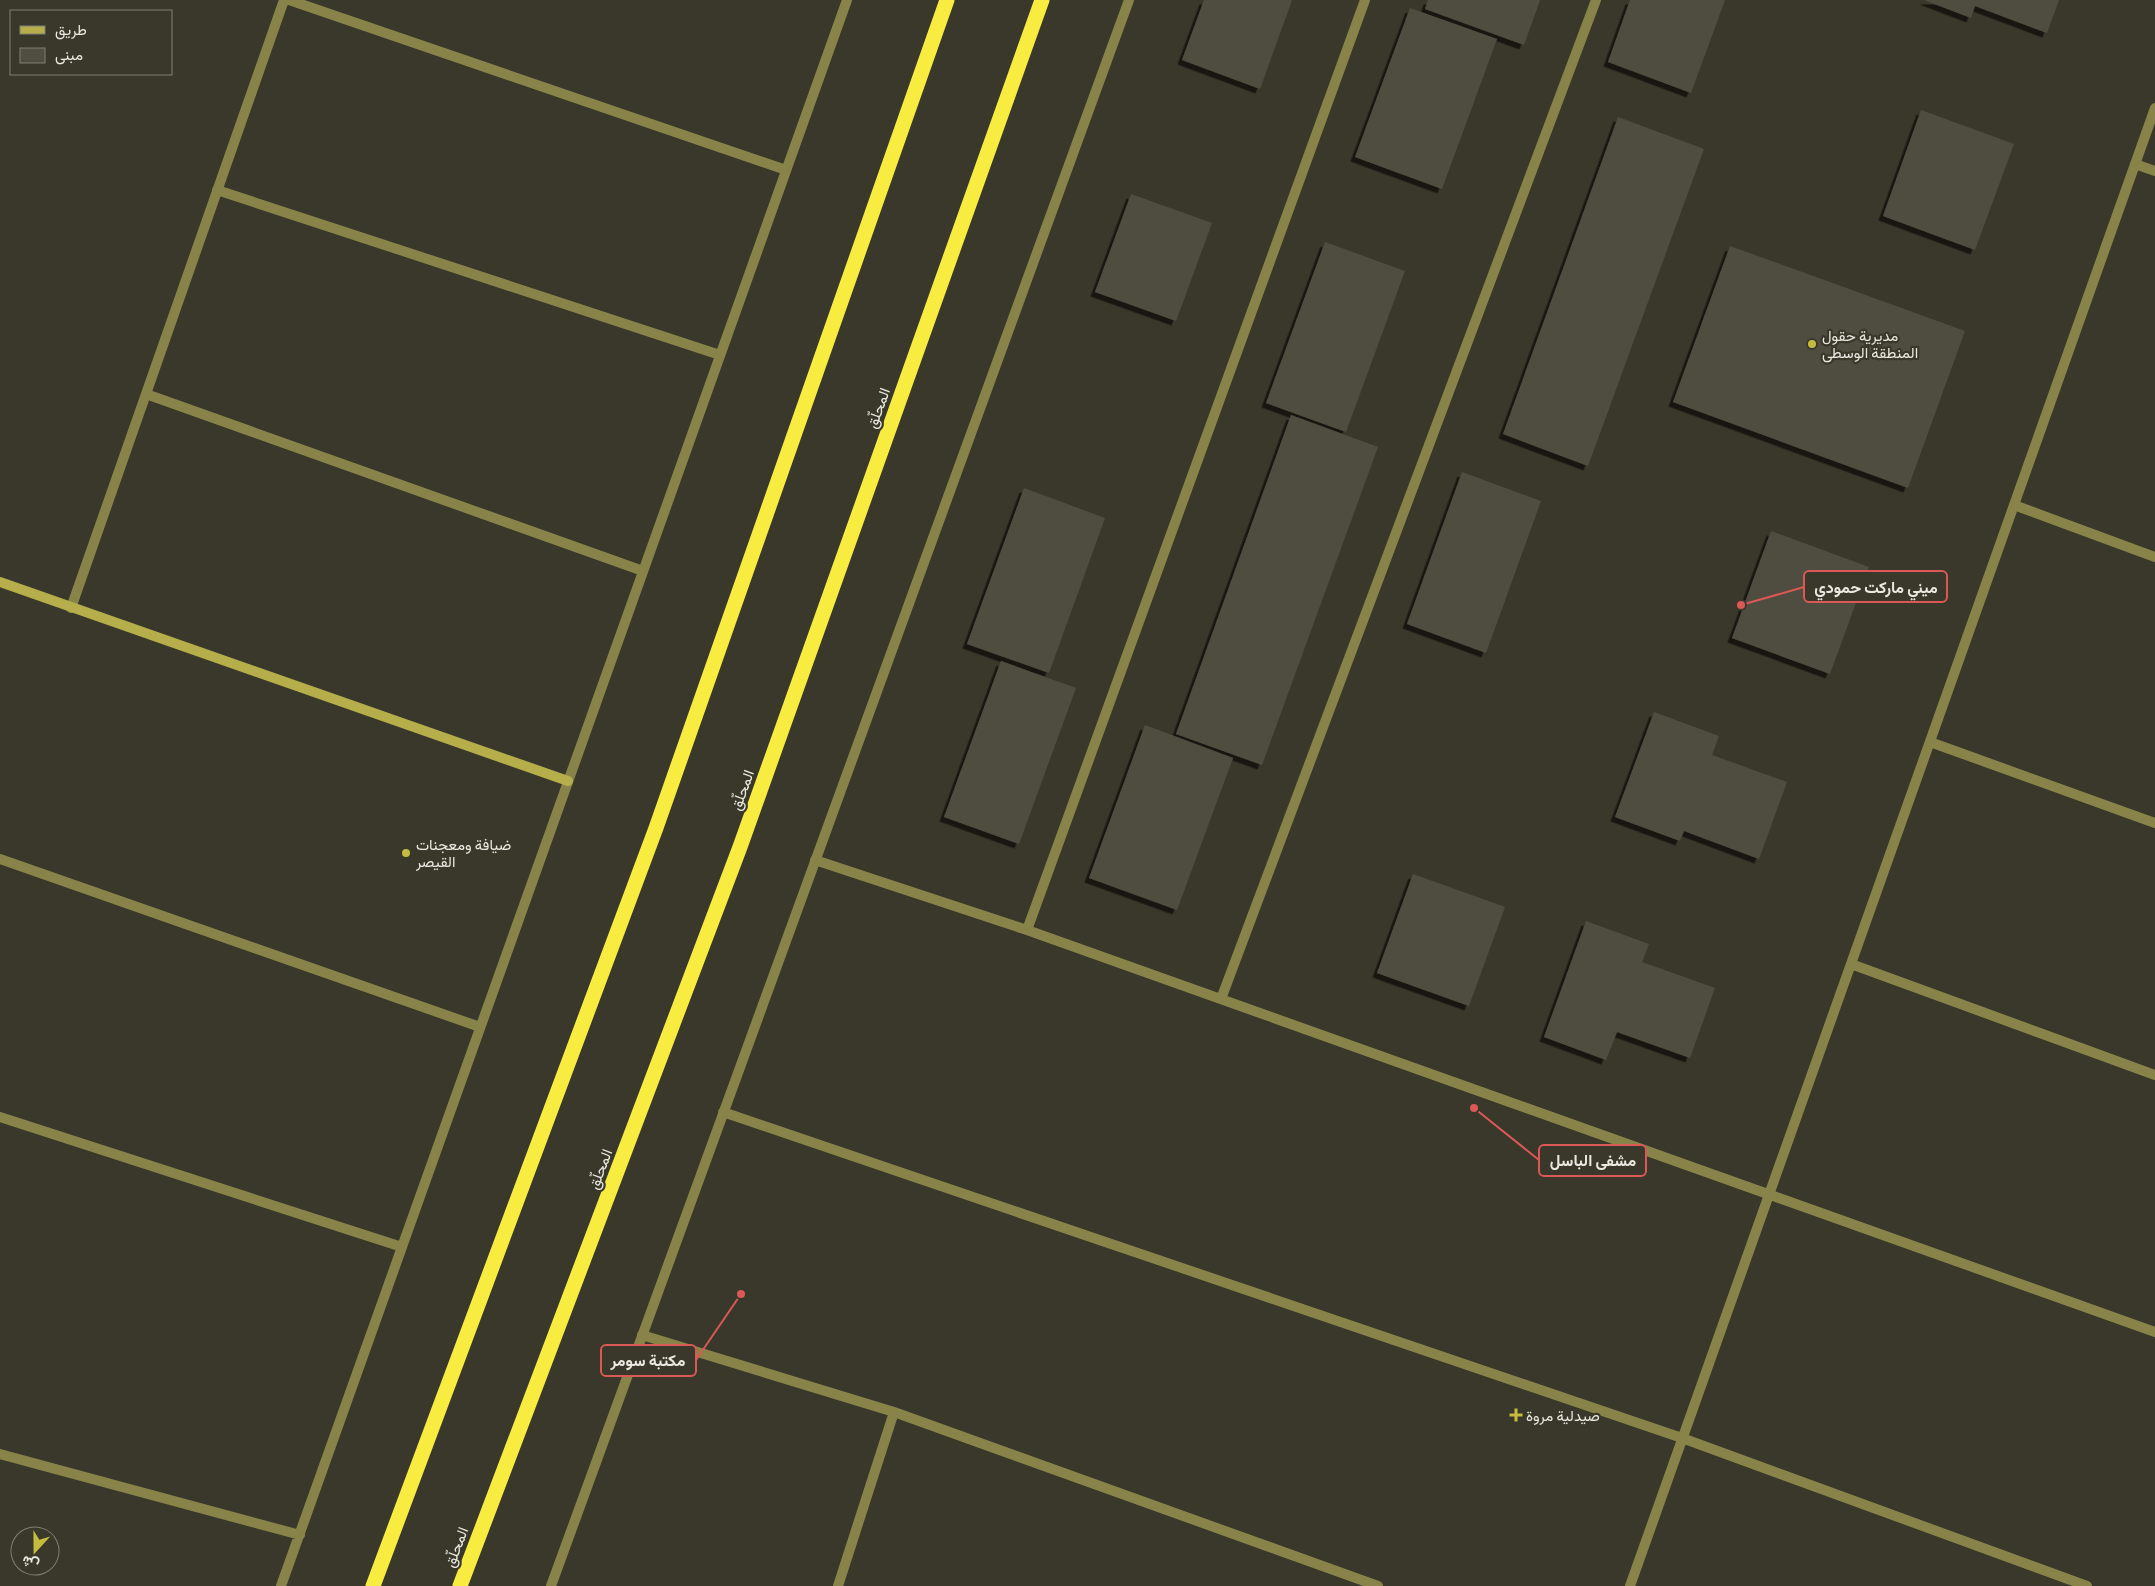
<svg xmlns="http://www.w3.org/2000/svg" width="2155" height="1586" font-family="'PT Sans Narrow',Vazirmatn,sans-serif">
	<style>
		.building { fill: #4f4e40; filter: url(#shadow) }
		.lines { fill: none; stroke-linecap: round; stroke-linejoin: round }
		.street { stroke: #888449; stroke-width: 10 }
		.secondary { stroke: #b5ae4a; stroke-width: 10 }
		.highway { stroke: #f8ec40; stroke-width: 15 }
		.poi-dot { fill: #c5bc3d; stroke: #39382b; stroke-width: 2 }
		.labels { text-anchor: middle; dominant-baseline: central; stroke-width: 4.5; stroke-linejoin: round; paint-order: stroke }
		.poi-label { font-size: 15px; fill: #eae9e1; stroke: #39382b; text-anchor: start }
		.street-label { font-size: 15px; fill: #eae9e1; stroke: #39382b }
		.leader { fill: none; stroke: #db5856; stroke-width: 2 }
		.callout-dot { fill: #db5856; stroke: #39382b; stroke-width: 2 }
		.callout { fill: #39382b; stroke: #db5856; stroke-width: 2 }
		.callout-label { font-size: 16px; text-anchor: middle; font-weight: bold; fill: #eae9e1 }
	</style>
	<defs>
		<filter id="shadow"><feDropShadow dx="-4.5" dy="4.5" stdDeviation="0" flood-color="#0009"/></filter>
	</defs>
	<rect width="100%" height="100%" fill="#39382b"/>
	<!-- building -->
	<path class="building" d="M 1204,0 L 1292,0 L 1260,89 L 1182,60 Z
		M 1428,0 L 1540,0 L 1524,45 L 1425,9 Z
		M 1630,0 L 1725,0 L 1691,93 L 1608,62 Z
		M 1924,0 L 2059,0 L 2047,33 L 1975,6 L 1971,18 Z
		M 1410,8 L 1497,39 L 1442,189 L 1355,157 Z
		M 1921,110 L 2014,144 L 1975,250 L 1883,216 Z
		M 1618,117 L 1704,149 L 1588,466 L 1503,434 Z
		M 1131,194 L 1212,223 L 1176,321 L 1095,292 Z
		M 1325,242 L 1405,271 L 1346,432 L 1266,403 Z
		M 1730,246 L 1965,331 L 1908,488 L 1673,402 Z
		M 1291,415 L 1378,447 L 1262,765 L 1176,734 Z
		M 1462,472 L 1541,501 L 1486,653 L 1407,624 Z
		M 1024,488 L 1105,518 L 1049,673 L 967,644 Z
		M 1771,531 L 1869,567 L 1830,674 L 1732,638 Z
		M 1001,661 L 1076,688 L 1019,844 L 944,817 Z
		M 1654,712 L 1719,736 L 1712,755 L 1787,782 L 1759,859 L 1684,831 L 1680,841 L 1615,817 Z
		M 1145,725 L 1233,758 L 1177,910 L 1089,878 Z
		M 1413,874 L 1505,907 L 1469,1006 L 1377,973 Z
		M 1586,921 L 1649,944 L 1642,962 L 1715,988 L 1690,1058 L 1617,1032 L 1606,1060 L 1544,1037 Z"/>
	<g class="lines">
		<!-- street -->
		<path class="street" d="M 289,0 L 786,170
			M 2135,164 L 2155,171
			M 217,190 L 720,355
			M 146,394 L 643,571
			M 2014,505 L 2155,557
			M 71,608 L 284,0
			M 1930,742 L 2155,823
			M 0,859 L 480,1027
			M 815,860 L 1027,930 L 2155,1332
			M 1027,930 L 1365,0
			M 1851,964 L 2155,1075
			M 1221,999 L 1596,0
			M 723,1112 L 1682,1438 L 2087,1586
			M 0,1117 L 402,1247
			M 642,1335 L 894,1412 L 1378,1586
			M 0,1454 L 300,1535
			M 281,1586 L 847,0
			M 551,1586 L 1129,0
			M 838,1586 L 894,1412
			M 1630,1586 L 2155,108"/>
		<!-- secondary -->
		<path class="secondary" d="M 0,582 L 568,781"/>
		<!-- highway -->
		<path class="highway" d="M 373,1586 L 656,828 L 947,0
			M 460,1586 L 740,847 L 1042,0"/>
	</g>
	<!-- markers -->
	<g class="poi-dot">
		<circle cx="1812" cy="344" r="5"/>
		<circle cx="406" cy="853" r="5"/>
		<path d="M1513.5 1407.5h5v5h5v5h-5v5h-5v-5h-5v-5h5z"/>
	</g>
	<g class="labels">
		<!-- poi labels -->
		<g class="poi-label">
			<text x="1822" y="335">مديرية حقول<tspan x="1822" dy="17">المنطقة الوسطى</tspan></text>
			<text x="416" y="844">ضيافة ومعجنات<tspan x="416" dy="17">القيصر</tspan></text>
			<text x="1526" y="1415">صيدلية مروة</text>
		</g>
		<!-- street labels -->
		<g class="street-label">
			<text transform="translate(878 408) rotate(-70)">المحلّق</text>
			<text transform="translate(742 790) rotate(-70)">المحلّق</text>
			<text transform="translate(600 1169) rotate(-69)">المحلّق</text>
			<text transform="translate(456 1547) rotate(-69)">المحلّق</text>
		</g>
	</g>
	<!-- callouts -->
	<path class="leader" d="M1741 605L1804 587M1474 1108L1539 1160M741 1294L696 1360"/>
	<g class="callout-dot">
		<circle cx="1741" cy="605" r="5"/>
		<circle cx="1474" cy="1108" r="5"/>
		<circle cx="741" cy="1294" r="5"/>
	</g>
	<g class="callout">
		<rect x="1804" y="571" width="143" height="31" rx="5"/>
		<rect x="1539" y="1145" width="107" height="31" rx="5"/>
		<rect x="601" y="1345" width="95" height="31" rx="5"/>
	</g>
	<g class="callout-label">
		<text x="1876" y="593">ميني ماركت حمودي</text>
		<text x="1593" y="1166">مشفى الباسل</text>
		<text x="648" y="1366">مكتبة سومر</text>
	</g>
	<!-- legend -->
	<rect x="10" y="10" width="162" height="65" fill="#39382b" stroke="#807f74"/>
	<rect x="20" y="26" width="25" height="8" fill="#b5ae4a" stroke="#807f74"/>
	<text x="55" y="35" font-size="15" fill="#eae9e1">طريق</text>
	<rect x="20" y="48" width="25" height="15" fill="#4f4e40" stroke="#807f74"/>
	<text x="55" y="60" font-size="15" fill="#eae9e1">مبنى</text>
	<!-- north arrow -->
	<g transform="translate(35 1551) rotate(201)"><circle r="24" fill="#39382b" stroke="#807f74"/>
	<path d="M0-4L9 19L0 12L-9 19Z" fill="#c5bc3d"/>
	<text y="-8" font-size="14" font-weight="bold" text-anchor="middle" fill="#eae9e1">ش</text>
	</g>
</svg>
